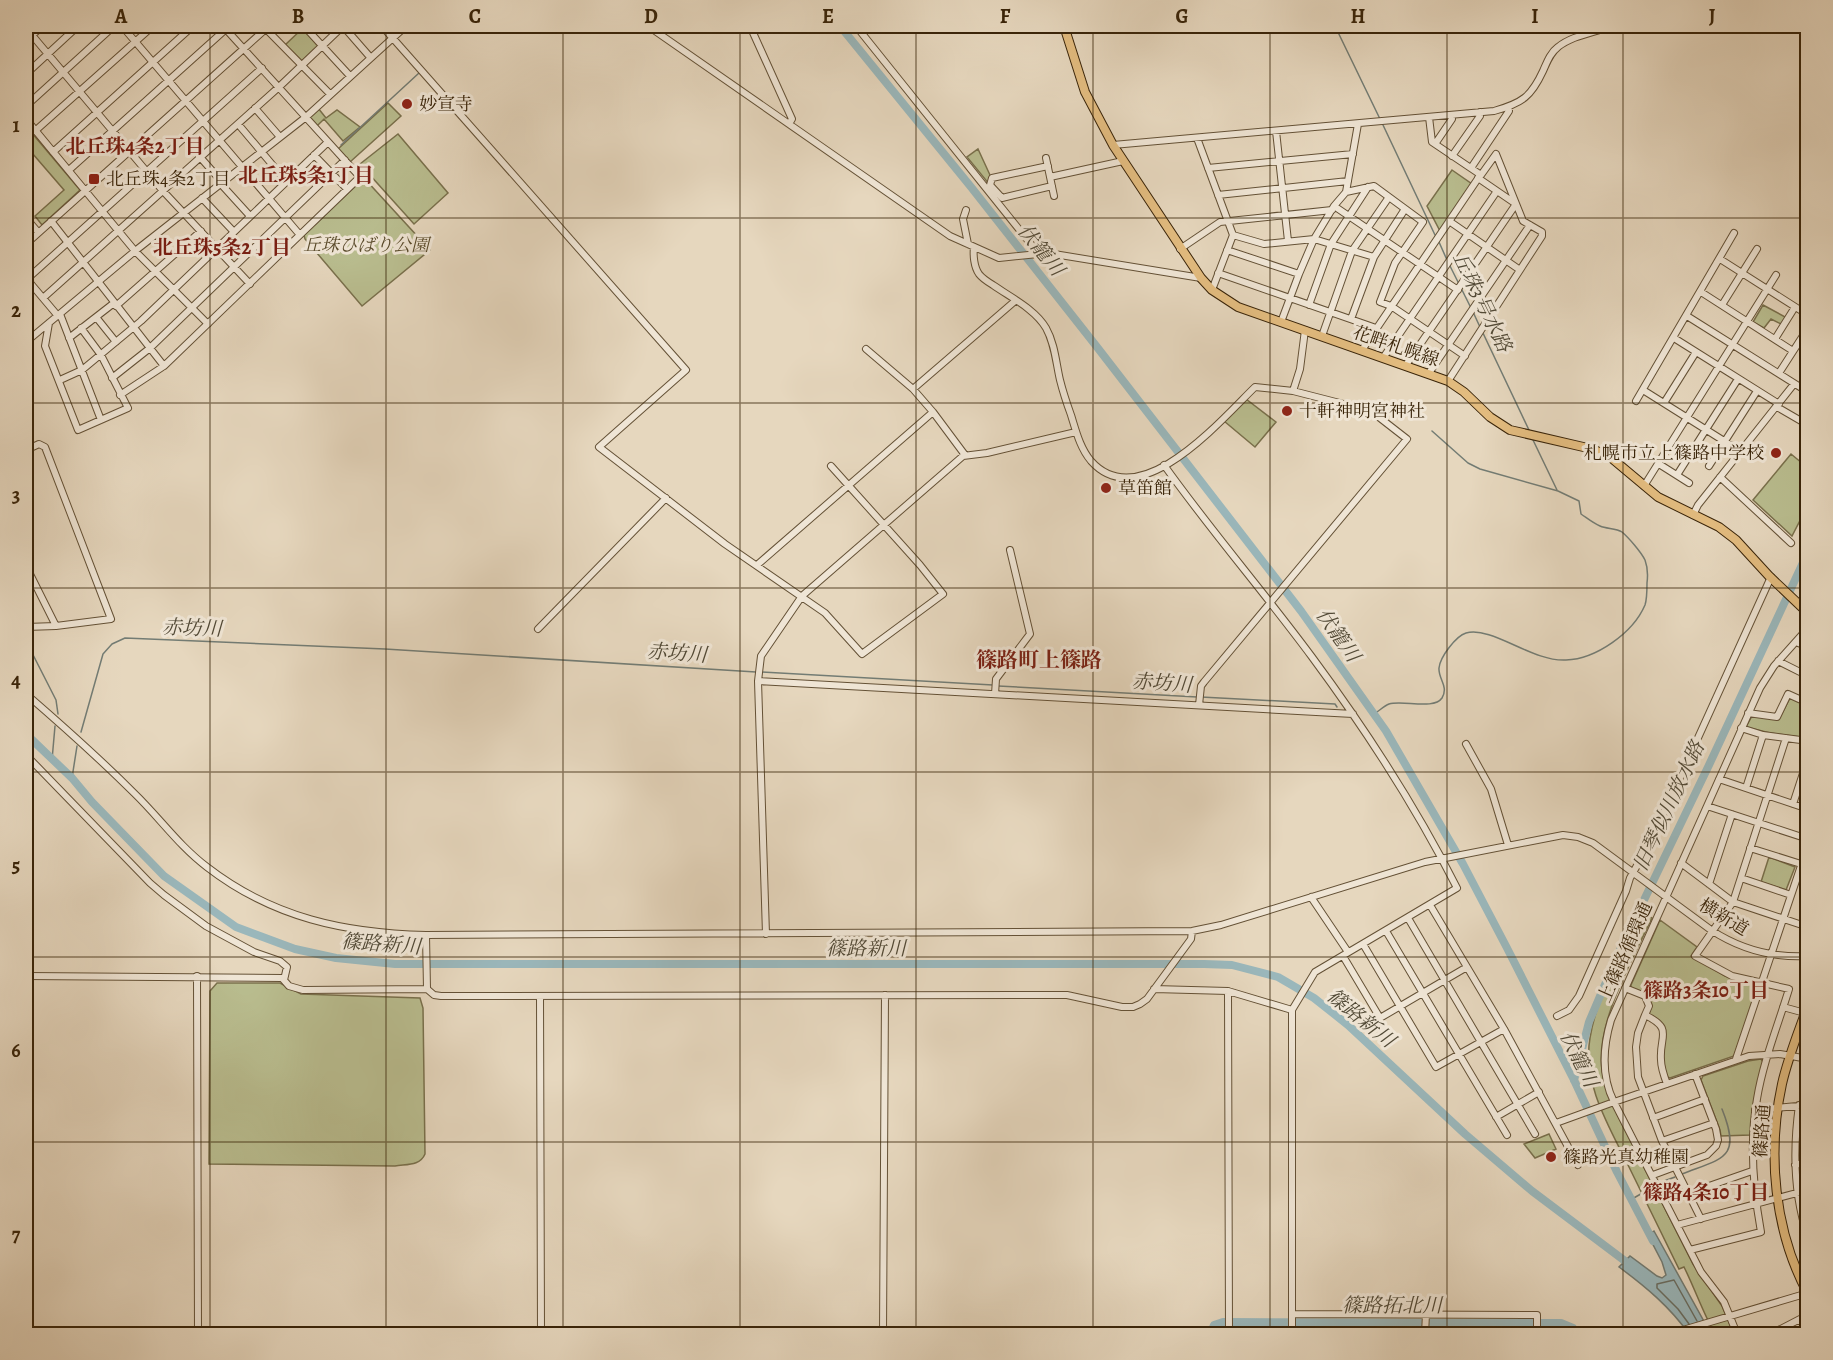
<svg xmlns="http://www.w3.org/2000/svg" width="1833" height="1360" font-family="Alegreya,'Noto Serif JP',serif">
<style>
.green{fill:#b9bd8f;stroke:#79704c;stroke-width:1.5}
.water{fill:#9ab7bb;stroke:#737c74;stroke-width:1.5}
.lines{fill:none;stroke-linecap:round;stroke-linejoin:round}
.shore{stroke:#6a6e62;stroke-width:1.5}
.stream{stroke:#737c74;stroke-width:1.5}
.river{stroke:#9ab7bb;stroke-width:8}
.minor-casing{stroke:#645136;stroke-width:8}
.major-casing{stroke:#392409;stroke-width:10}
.minor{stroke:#efe5d5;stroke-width:6}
.major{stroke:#e3bc7f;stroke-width:8}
.grid{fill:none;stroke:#392409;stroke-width:1.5;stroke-opacity:0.55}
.poi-dot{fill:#8f2418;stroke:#efe5d5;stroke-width:2}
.labels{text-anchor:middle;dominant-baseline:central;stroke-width:6;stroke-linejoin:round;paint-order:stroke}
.poi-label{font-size:18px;fill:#392409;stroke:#efe5d5;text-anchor:start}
.park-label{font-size:18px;font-style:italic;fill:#594a2a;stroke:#efe5d5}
.street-label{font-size:18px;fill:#392409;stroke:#efe5d5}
.neighbourhood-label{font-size:20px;font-weight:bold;fill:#7a1f14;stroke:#efe5d5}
.water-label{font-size:20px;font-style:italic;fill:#514936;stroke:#efe5d5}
.quarter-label{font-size:21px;font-weight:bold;fill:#7a1f14;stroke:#efe5d5}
.neatline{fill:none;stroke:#392409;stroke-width:2}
.grid-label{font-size:20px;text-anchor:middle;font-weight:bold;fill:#392409}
</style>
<rect width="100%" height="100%" fill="#e6d7be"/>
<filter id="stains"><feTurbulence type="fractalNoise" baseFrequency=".00333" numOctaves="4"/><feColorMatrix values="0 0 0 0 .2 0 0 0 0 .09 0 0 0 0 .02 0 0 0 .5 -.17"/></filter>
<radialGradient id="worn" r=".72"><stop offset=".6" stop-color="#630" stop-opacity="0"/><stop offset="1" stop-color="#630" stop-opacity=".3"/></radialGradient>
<path class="green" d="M303,28l15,18 -16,15 -17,-16z
M388,103l13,13 -51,46 -12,-13z
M318,108l8,10 11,-8 23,17 -17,14 -19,-22 -7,7 -8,-9z
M26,126l54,64 -38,35 -7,-9 29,-26 -38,-44z
M398,134l50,59 -34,31 -54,-60z
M978,149l12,26 -1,9 -22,-27z
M1452,170l20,14 -32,47 -13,-25z
M364,178l66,72 -68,56 -57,-67 -1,-4z
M1763,305l24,13 -4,7 -12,-6 -7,9 -11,-6z
M1246,399l30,23 -21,25 -31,-26z
M1791,454l17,14 -1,39 -15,29 -39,-36z
M1790,698l17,8v32l-37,-5 -24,-6 6,-11 27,3z
M1769,857l26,10 -9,23 -25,-8z
M1643,913l9,5c-19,41 -57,106 -50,152 3,16 8,30 15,44l76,150 29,42 12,28h-19c-12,-21 -20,-45 -31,-67l-5,2c-17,-34 -33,-68 -50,-102 -19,-39 -47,-83 -39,-129 7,-44 33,-86 53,-125z
M1660,920l37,27 -6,9 34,20 31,9 2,2 -24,69 -64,22 -3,-1c-2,-9 -5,-17 -4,-26 3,-19 6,-27 -14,-37l2,-6 -2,-10 -18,-10v-3z
M217,983h63l21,11 119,4 3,10 2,146c-5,12 -18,10 -30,12l-186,-2 1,-173z
M1761,1059l2,3 -9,39 -4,34 -29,1 -1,-6 -19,-50 2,-4 45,-15z
M1807,1100v59l-8,2h-2l3,-53 6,-2 -1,-5z
M1549,1134l7,15 -21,9 -11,-14z"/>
<path class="water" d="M1654,1231l57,103h-22c-19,-27 -43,-47 -70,-67l11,-11 27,20 5,2 4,-3 -4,-13 -14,-27z"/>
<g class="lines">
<path class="shore" d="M1689,1324l-11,-15 -21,-21v-4l17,-4 23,41"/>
<path class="stream" d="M1335,26l45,93
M1383,125l52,110
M341,145l78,-72
M1439,242l8,18
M1449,264l10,20
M1461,288l10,20
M1473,312l7,15
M1482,331l47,99
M1533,440l24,50
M26,641l30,59 2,14
M761,672l232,13
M998,686l199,11
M1201,697l134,7 2,3
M1374,714c5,-3 10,-8 15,-10 14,-4 45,6 53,-6 7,-12 -4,-19 -3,-30 1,-11 17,-32 27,-35 27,-7 66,29 100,27 30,-1 67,-27 79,-55 2,-6 2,-15 2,-22 1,-8 1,-15 -2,-23 -4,-8 -16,-22 -23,-28 -6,-4 -15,-3 -22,-6 -7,-3 -13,-8 -19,-12l-2,-13 -21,-10 -78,-22 -12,-6 -36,-32
M81,732l22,-78 9,-10 13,-6 260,11 371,23
M52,760l3,-34
M72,778l5,-32
M1682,1174c41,-16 60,-15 40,-65
M1664,1181l11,-4
M1632,1199l14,-8"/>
<path class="river" d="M840,26l131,161 126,160 204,264 85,120 77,133 44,84 67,132 43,92 36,69
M26,734l46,44 20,24 72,74 72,51 59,22 41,9 59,6h809l28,1 46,12 36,21 34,27 117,109 67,57 101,76
M1574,1080l15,-58 29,-68 91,-189 99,-213
M1210,1334l4,-9 9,-3 338,1 12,5 4,6"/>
<defs>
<path id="minor" d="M122,26l178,209
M263,26l67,68
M304,26l46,50
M343,26l27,31
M382,26l304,344 -87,77 126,97 100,69 37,41 81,-60 -23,-29 -89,-99
M648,26l302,210 49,22 49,-5 153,25
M750,26l42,93 -3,5
M856,26l182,227
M26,28l137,163 87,93
M26,41l16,-15
M26,74l52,-48
M26,106l88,-80
M255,108l25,29
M1429,117l3,25 49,33 15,-21 27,67 19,11v4l-94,145
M26,119l109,132 73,73
M238,124l48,57
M35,131l118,-105
M1276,131l12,110
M1197,138l36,97 -21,55
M1435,144l17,-25 -1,-4
M1113,145l381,-34c28,-8 37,-14 49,-40 4,-9 7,-18 15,-24 15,-12 36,-14 53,-21
M53,152l140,-126
M314,155l33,34
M1452,156l28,-40v-4
M200,157l22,25
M1046,158l8,38
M1048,166l-56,12 -2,7 12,13 50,-12
M1208,168l145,-14
M1471,168l38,-57 -1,-4
M69,170l157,-141
M1050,177l73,-16
M220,183l30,33
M1346,192l28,-6 49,36 -28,41 -15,39 11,4 74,50
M1218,195l130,-14
M202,198l32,34
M1334,206l124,84
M966,210l-3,9 5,25
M26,218l12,14
M51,221l113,145
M1449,221l71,49
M1233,235l31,9 50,-5 60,18
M26,244l243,-218
M974,247c-1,8 0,20 5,27 3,4 9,8 14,11 17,12 42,24 53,43 9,16 10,35 14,52 3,12 7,24 11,35 5,16 9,33 20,46 49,55 130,-41 164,-74l38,4 7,-22 5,-39
M1180,249l40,-27 112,-12
M1227,250l72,24
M1720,259l88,56
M1218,273l158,55
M26,278l32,38
M27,279l235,-211
M1701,292l92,59
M43,298l236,-211 64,-61
M1309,305l22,-61 37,-57
M1722,305l35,-56
M116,306l85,-75
M60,314l41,106
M1687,316l121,76
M96,317l20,25
M1351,319l23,-62 31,-48
M1281,322l18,-48 15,-35 20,-33 12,-14 12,-68
M49,323l-4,23 33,84 50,-22 -27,-53 -20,-27
M1322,336l30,-85 37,-54
M69,338l45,-35
M1674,338l105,66
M1775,339l20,-32
M26,342l109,-91 171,-134 100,-91
M866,349l47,40 102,-88
M1362,350l117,-173
M1383,358l114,-167
M1406,365l110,-161 -38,-26
M1429,373l101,-148
M1779,373l29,-45
M112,378l38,-30 195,-188
M60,380l22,-10 59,-49 187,-179
M913,389l20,23 32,43
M1643,390l89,56
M120,395l44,-29 196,-189 -137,-151
M1636,401l98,-168
M1664,403l32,-51
M1777,407l31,18
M26,450l13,-6 6,3 66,172 -55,7 -30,-60
M1659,464l30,19
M1164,465c47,66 100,127 148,192 54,73 104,150 145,231l-142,84 -23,38v324
M1709,466l48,-75
M1677,475l61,-96
M1720,477l71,66
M1644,486l132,-211
M1693,515l5,-10 96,-121
M757,565l176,-153
M26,627l30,-1
M1808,628l-34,38 -14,22 -149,332c-8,27 -10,56 3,82l135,-46 31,-2 28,5
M538,629l128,-131
M1796,642l12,5
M1778,661l30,15
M758,681l595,33
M26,694c37,32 73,64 108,99 25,24 45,53 73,74 66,51 138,66 219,68l766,-4 29,-6 204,-63 138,-27 15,2 15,6 118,87c29,19 62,28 97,26
M995,694l1,-15 34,-45 -20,-84
M1199,705l2,-19 3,-4 203,-243 -36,-28 -78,-20
M1748,713l29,4 11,-23 20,9
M1741,728l22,7 45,6
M1466,744l25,45 17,56
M26,755l124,128 14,12 42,31 48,26 26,9 7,6 -3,13
M1719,779l89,30
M1746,788l17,-53
M1793,804l15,-46
M1707,806l101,33
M1750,848l51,16
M1681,863l52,39 75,25
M1741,878l50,17
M1709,884l23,-70
M1311,897l37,55
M1430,905l74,124 74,136
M1408,918l127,216
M1386,931l121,204
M766,934l-8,-253 3,-25 41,-60 161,-140 24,-3 89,-21
M426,935l1,54 7,6 7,1 626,-1 55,12h11l7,-3 7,-5 44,-60 1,-8
M1363,944l73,123 68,-38
M1343,956l37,62 87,-51
M26,976l256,2 7,8 14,4 124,-1
M197,976l1,358
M1625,988l20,8 4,10 -4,9c29,14 14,21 16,45 0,8 3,16 6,24
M1154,989l74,2 64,19
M1228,991l1,343
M540,996l1,338
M1783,1007l22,6
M1645,1015l-7,18 -2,14 2,30 24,64 39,78
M1557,1016l12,-6 10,-14 47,-105 4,-13 23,-41 118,-260
M1736,1059l72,-214
M1799,1105c-6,44 -6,89 9,132
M1755,1110l53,-5
M1496,1117l43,-25
M1653,1118l52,-19
M1556,1123l58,-21 87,170 23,30 13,32
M1662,1141l52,-18
M1795,1165l13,-3
M1653,1175l54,-20 9,-9 2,-6 -2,-11 -21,-55
M1689,1193l63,-22
M1677,1225l131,-35
M1690,1250l71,-18c-8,-44 -12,-88 -4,-133 6,-37 21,-74 32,-110l-57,-13 -37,-20 38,-54 53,-164
M1292,1314l245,1v19
M883,1334l2,-339
M1425,1334l1,-20
M1660,1334l23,-4 125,-37
M1771,1334l29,-15 8,14"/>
<path id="major" d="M1064,26l21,66 28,53 88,133 11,12 26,17 210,74 16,11 26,25 20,13 82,19 17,7 49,41 61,30 17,13 33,36 39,37
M1808,1005c-9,26 -20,52 -26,79 -15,69 -8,147 26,210"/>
</defs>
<use href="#minor" class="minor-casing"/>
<use href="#major" class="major-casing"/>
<use href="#minor" class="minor"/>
<use href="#major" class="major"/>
</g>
<path class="grid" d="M210,26v1308M386,26v1308M563,26v1308M740,26v1308M916,26v1308M1093,26v1308M1270,26v1308M1447,26v1308M1623,26v1308M26,218h1782M26,403h1782M26,588h1782M26,772h1782M26,957h1782M26,1142h1782"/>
<g class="poi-dot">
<circle cx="407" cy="104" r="6"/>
<rect x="88" y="173" width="12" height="12" rx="3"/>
<circle cx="1287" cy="411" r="6"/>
<circle cx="1776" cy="453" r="6"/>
<circle cx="1106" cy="488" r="6"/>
<circle cx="1551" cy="1157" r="6"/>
</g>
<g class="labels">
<g class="poi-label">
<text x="419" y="104">妙宣寺</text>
<text x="106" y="179">北丘珠4条2丁目</text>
<text x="1299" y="411">十軒神明宮神社</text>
<text x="1764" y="453" text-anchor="end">札幌市立上篠路中学校</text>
<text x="1118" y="488">草笛館</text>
<text x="1563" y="1157">篠路光真幼稚園</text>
</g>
<g class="park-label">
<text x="366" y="245">丘珠ひばり公園</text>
</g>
<g class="street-label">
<text transform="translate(1396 346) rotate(19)">花畔札幌線</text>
<text transform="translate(1724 917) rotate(31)">横新道</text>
<text transform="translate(1625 952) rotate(-66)">上篠路循環通</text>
<text transform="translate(1762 1131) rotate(-86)">篠路通</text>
</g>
<g class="neighbourhood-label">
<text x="135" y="146">北丘珠4条2丁目</text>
<text x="306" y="175">北丘珠5条1丁目</text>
<text x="222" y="247">北丘珠5条2丁目</text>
<text x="1706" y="990">篠路3条10丁目</text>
<text x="1706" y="1192">篠路4条10丁目</text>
</g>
<g class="water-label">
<text transform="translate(1041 250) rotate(51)">伏籠川</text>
<text transform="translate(1482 302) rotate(64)">丘珠3号水路</text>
<text transform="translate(192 628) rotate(2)">赤坊川</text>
<text transform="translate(1338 635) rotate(55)">伏籠川</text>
<text transform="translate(677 653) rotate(4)">赤坊川</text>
<text transform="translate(1162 683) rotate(4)">赤坊川</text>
<text transform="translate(1669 806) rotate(-65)">旧琴似川放水路</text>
<text transform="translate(381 944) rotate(4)">篠路新川</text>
<text x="866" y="948">篠路新川</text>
<text transform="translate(1361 1018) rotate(39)">篠路新川</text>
<text transform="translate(1579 1059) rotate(64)">伏籠川</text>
<text x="1392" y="1305">篠路拓北川</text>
</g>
<g class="quarter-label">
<text x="1039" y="660">篠路町上篠路</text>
</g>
</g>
<rect width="1833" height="1360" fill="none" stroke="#e6d7be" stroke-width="66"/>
<rect x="33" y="33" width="1767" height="1294" class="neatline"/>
<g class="grid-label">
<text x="121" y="23">A</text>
<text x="298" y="23">B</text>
<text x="475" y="23">C</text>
<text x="651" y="23">D</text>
<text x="828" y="23">E</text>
<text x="1005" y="23">F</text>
<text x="1182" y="23">G</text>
<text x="1358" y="23">H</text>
<text x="1535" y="23">I</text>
<text x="1712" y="23">J</text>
<text x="16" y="132">1</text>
<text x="16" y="317">2</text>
<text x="16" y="502">3</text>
<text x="16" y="687">4</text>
<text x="16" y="872">5</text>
<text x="16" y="1057">6</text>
<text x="16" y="1241">7</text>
</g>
<rect width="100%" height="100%" filter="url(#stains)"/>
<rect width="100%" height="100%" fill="url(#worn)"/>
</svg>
